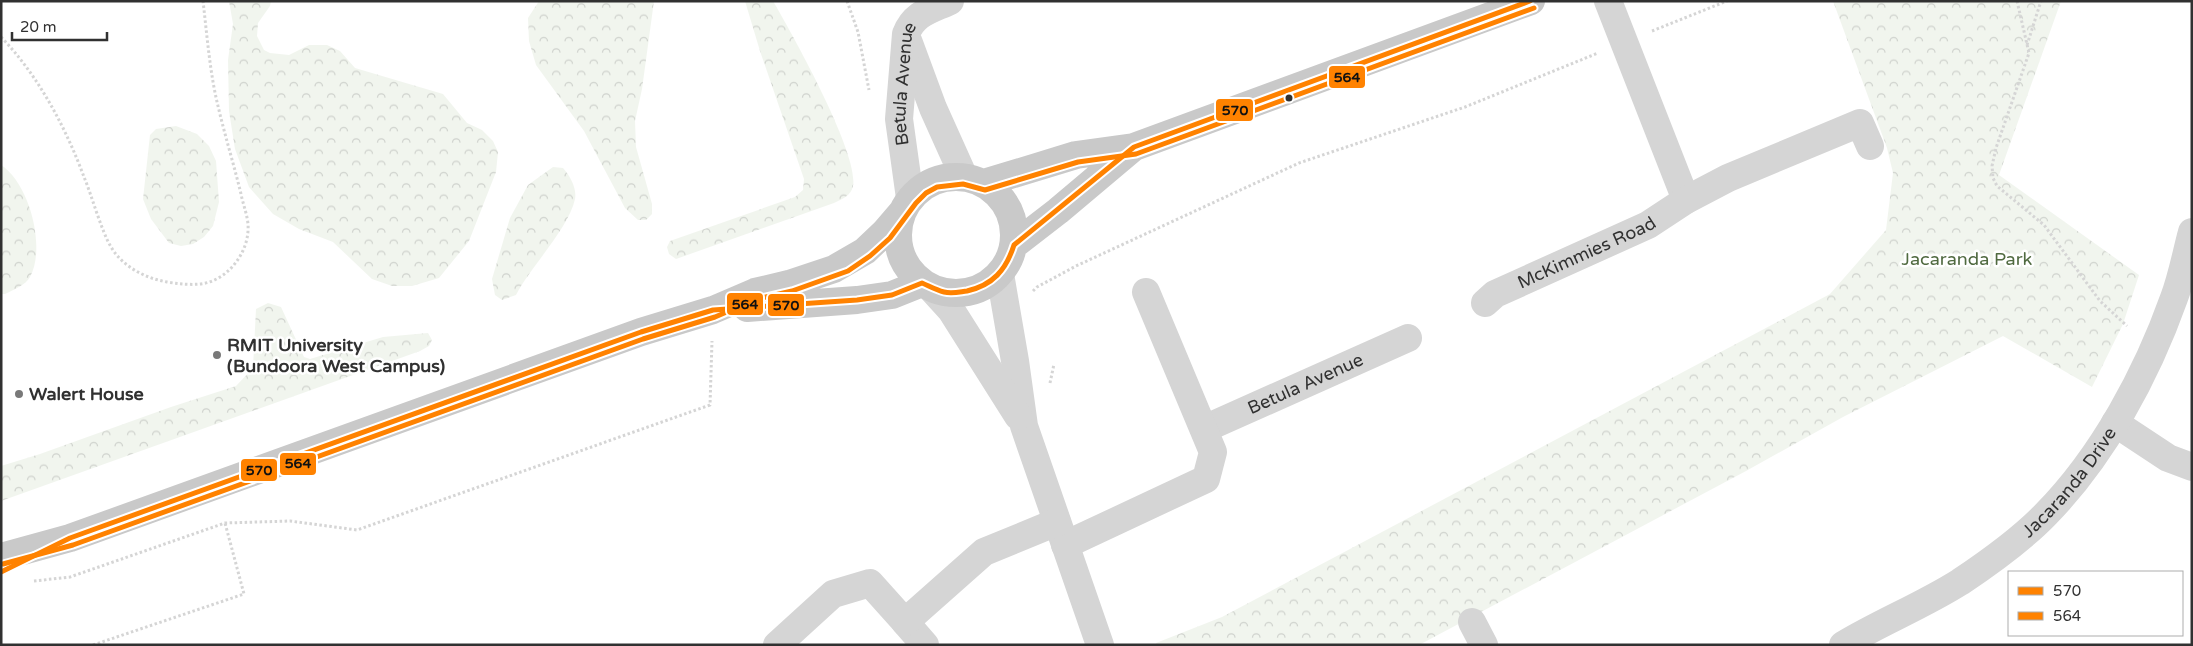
<svg xmlns="http://www.w3.org/2000/svg" width="2193" height="646" font-family="'Varela Round',sans-serif">
<style>
.forest{fill:url(#forest-crowns)}
.lines{fill:none;stroke-linecap:round;stroke-linejoin:round}
.path{stroke:#d5d5d5;stroke-width:3;stroke-dasharray:2.5 2.5;stroke-linecap:butt}
.minor{stroke:#d5d5d5;stroke-width:28}
.major{stroke:#c9c9c9;stroke-width:28}
.bus-1-casing{stroke:#fff;stroke-width:9}
.bus-2-casing{stroke:#fff;stroke-width:9}
.bus-1{stroke:#ff8200;stroke-width:5}
.bus-2{stroke:#ff8200;stroke-width:5}
.bus-dot{fill:#313131;stroke:#fff;stroke-width:2}
.poi-dot{fill:#797979;stroke:#fff;stroke-width:2}
.labels{text-anchor:middle;dominant-baseline:central;stroke-width:5;stroke-linejoin:round;paint-order:stroke}
.street-label{font-size:18px;fill:#313131;stroke:#fff}
.park-label{font-size:18px;fill:#506a40;stroke:#fff}
.poi-label{font-size:18px;font-weight:bold;fill:#313131;stroke:#fff;text-anchor:start}
.line-badge{stroke:#fff;stroke-width:2}
.pale-badge-label{font-size:14px;text-anchor:middle;font-weight:bold;fill:#111}
</style>
<defs>
<pattern id="forest-crowns" width="20" height="18" patternUnits="userSpaceOnUse" patternTransform="scale(1.25)"><rect width="20" height="18" fill="#f1f5ee"/><path d="M2 6a3 3 0 1 1 6 0M12 15a3 3 0 1 1 6 0" fill="none" stroke="#cfd2cd"/></pattern>
</defs>
<rect width="100%" height="100%" fill="#fff"/>
<path class="forest" d="M229,1h42l-1,5 -12,17 -1,13 7,14 6,3 19,2 20,-10h18l13,6 15,17 88,26 24,29 15,7 11,11 5,11 -2,20 -27,69 -30,37 -27,8h-20l-20,-7 -39,-37 -34,-13 -26,-15 -24,-27 -14,-38 -6,-38 -1,-51 5,-36z
M539,1h115l-12,88 -7,32 1,26 16,57v10l-6,6h-8l-13,-12 -41,-77 -48,-66 -7,-24 -1,-23z
M745,1h28c19,33 86,152 80,185 -2,10 -11,13 -19,17l-158,56 -7,-5 -2,-7 3,-6 125,-44 8,-7 1,-11 -44,-128z
M1833,1h228l-62,174 140,100 -16,49 -31,63 -89,-51 -160,81 -97,54 -327,174h-262l-1,-2 66,-26 608,-323 56,-64 7,-57 -6,-25z
M176,126l21,8 12,12 7,15 3,41 -6,24 -9,11 -11,7 -12,2 -12,-3 -18,-24 -8,-20 7,-64 6,-6z
M1,165c29,19 45,83 29,112 -4,8 -17,13 -25,17h-4z
M553,167l10,1c7,8 14,20 12,31 -6,29 -44,67 -59,96l-14,5 -7,-5 -3,-16 18,-61 18,-33z
M268,303l13,4 23,50 6,2 73,-22 45,-4 4,7 -3,6 -9,5 -419,150v-35l39,-12 131,-47 65,-21 17,-18 3,-59z"/>
<g class="lines">
<path class="path" d="M847,1l11,31 11,58
M2017,1l12,52 -33,95 -4,18 1,12 4,8 47,39 56,76 27,25
M1652,31l75,-30
M1,37c37,38 65,91 83,140 8,19 17,53 27,70 12,20 34,31 56,35 12,2 23,3 34,2 28,-4 49,-33 47,-60 -1,-10 -5,-20 -7,-30 -7,-29 -16,-58 -23,-88 -8,-32 -11,-71 -15,-105
M2027,45l14,-44
M1033,291l4,-4 39,-21 223,-103 166,-56 133,-54
M1050,383l4,-19
M34,581l36,-4 155,-54 65,-2 67,9 353,-125 2,-64
M93,645l151,-51 -19,-71"/>
<g class="minor">
<path d="M1608,1l78,199"/>
<path d="M909,43l24,65 31,69"/>
<path id="s1" d="M910,198l-11,-79 7,-85c8,-21 25,-24 44,-33"/>
<path d="M1000,274l15,87 9,65 76,219"/>
<path d="M931,288l20,22 67,106"/>
<path id="s2" d="M1485,303l10,-9 153,-69 38,-25 42,-22 132,-55 10,23"/>
<path d="M2115,423l53,35 24,9"/>
<path id="s3" d="M1204,429l204,-91"/>
<path d="M1065,545l141,-66 7,-27 -67,-160"/>
<path d="M905,622l20,23"/>
<path d="M1472,622l12,23"/>
<path d="M777,645l56,-51 37,-11 35,39 79,-70 73,-30"/>
<path id="s4" d="M1843,645c38,-23 79,-39 117,-63 30,-20 61,-42 86,-68 57,-58 101,-140 128,-216 8,-21 12,-44 18,-66"/>
</g>
<path class="major" d="M898 235a58 58 0 1 1 116 0a58 58 0 1 1-116 0Z
M984,183l92,-28 58,-8 397,-146
M1014,245l44,-34 76,-64
M747,308l110,-8 35,-5 30,-12
M1,557l69,-19 571,-206 72,-22 42,-18 34,-8 45,-15 31,-18 19,-18 18,-21"/>
<defs>
<path id="bus-1" d="M1,572l69,-34 571,-206 72,-22 144,-10 35,-5 30,-12c7,3 14,7 22,9 8,2 15,0 23,-1 26,-6 39,-21 47,-46l120,-98 396,-146"/>
<path id="bus-2" d="M3,564l70,-19 570,-206 72,-22 42,-18 35,-8 56,-20 22,-15 20,-18 26,-35 10,-10 11,-6 26,-3 22,6 93,-28 58,-8 398,-146"/>
</defs>
<use href="#bus-1" class="bus-1-casing"/>
<use href="#bus-2" class="bus-2-casing"/>
<use href="#bus-1" class="bus-1"/>
<use href="#bus-2" class="bus-2"/>
</g>
<circle class="bus-dot" cx="1289" cy="98" r="4.5"/>
<g class="poi-dot">
<circle cx="217" cy="355" r="5"/>
<circle cx="19" cy="394" r="5"/>
</g>
<g class="labels">
<g class="street-label">
<text stroke="none"><textPath href="#s1" startOffset="115">Betula Avenue</textPath></text>
<text stroke="none"><textPath href="#s2" startOffset="114">McKimmies Road</textPath></text>
<text stroke="none"><textPath href="#s3" startOffset="111">Betula Avenue</textPath></text>
<text stroke="none"><textPath href="#s4" startOffset="282">Jacaranda Drive</textPath></text>
</g>
<g class="park-label">
<text x="1967" y="259">Jacaranda Park</text>
</g>
<g class="poi-label">
<text x="227" y="345">RMIT University<tspan x="227" dy="21">(Bundoora West Campus)</tspan></text>
<text x="29" y="394">Walert House</text>
</g>
</g>
<g class="line-badge">
<rect x="1328" y="65" width="38" height="24" rx="5" fill="#ff8200"/>
<rect x="1215" y="98" width="39" height="24" rx="5" fill="#ff8200"/>
<rect x="726" y="292" width="38" height="24" rx="5" fill="#ff8200"/>
<rect x="767" y="293" width="38" height="24" rx="5" fill="#ff8200"/>
<rect x="279" y="452" width="38" height="24" rx="5" fill="#ff8200"/>
<rect x="240" y="458" width="38" height="24" rx="5" fill="#ff8200"/>
</g>
<g class="pale-badge-label">
<text x="1347" y="82">564</text>
<text x="1235" y="115">570</text>
<text x="745" y="309">564</text>
<text x="786" y="310">570</text>
<text x="298" y="468">564</text>
<text x="259" y="475">570</text>
</g>
<rect width="2193" height="646" fill="none" stroke="#313131" stroke-width="5"/>
<rect x="2008" y="571" width="175" height="65" fill="#ffffff" stroke="#adadad"/>
<rect x="2018" y="587" width="25" height="8" fill="#ff8200" stroke="#adadad"/>
<text x="2053" y="596" font-size="15" fill="#313131">570</text>
<rect x="2018" y="612" width="25" height="8" fill="#ff8200" stroke="#adadad"/>
<text x="2053" y="621" font-size="15" fill="#313131">564</text>
<path d="M12 32v8h95v-8" fill="none" stroke="#313131" stroke-width="2.5"/>
<text x="20" y="32" font-size="15" fill="#313131" stroke="#ffffff" stroke-width="4" paint-order="stroke">20 m</text>
</svg>
